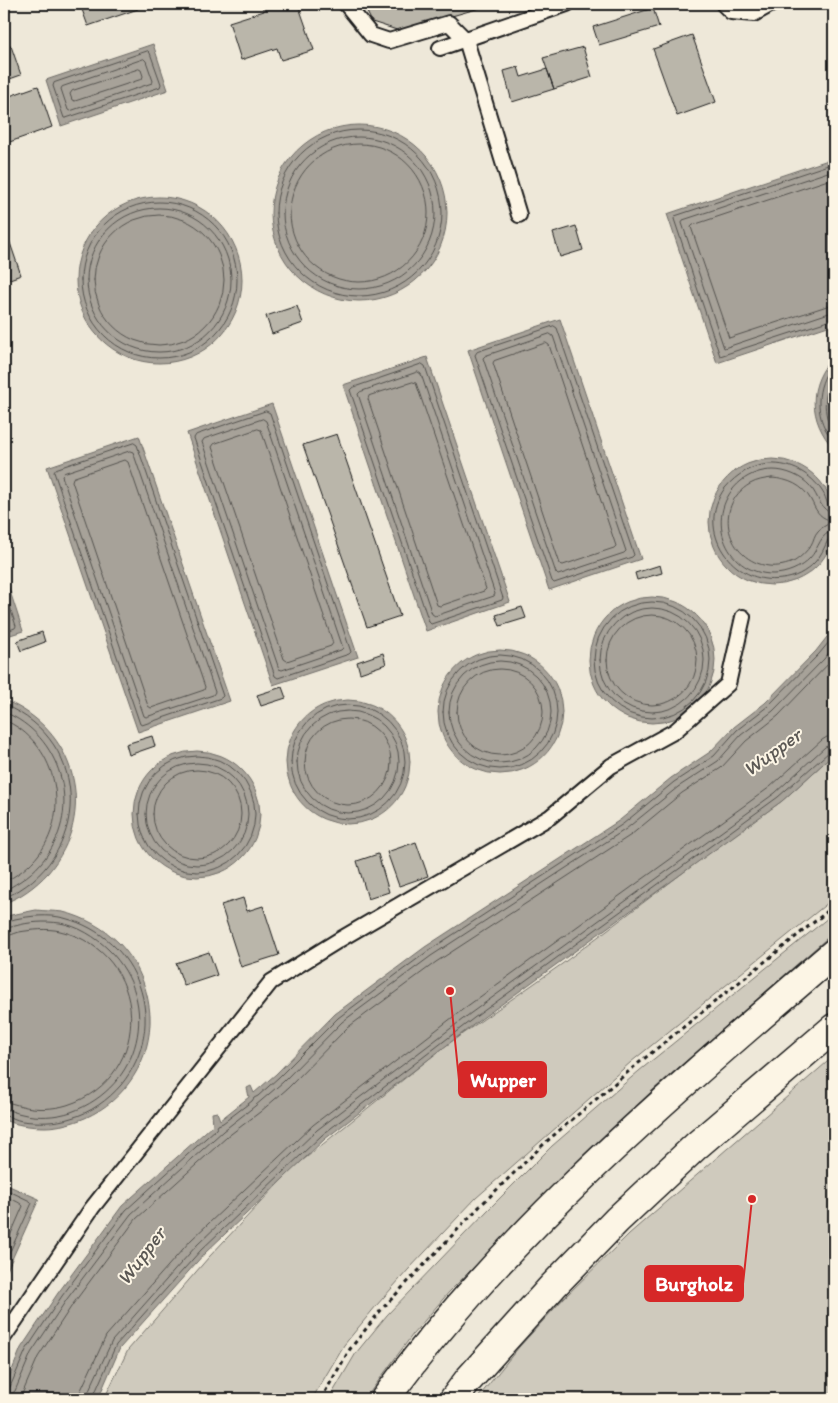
<svg xmlns="http://www.w3.org/2000/svg" width="838" height="1403" font-family="Itim,sans-serif">
<style>
.green{fill:#cfcabd;stroke:#76736c}
.water{fill:#a7a299;stroke:#6f6c67}
.lines{fill:none;stroke-linecap:round;stroke-linejoin:round}
.shore{stroke:#54524e;stroke-width:1}
.building{fill:#bab6aa;stroke:#1c1c1c}
.service-casing{stroke:#1c1c1c;stroke-width:18}
.trunk-casing{stroke:#1c1c1c;stroke-width:31}
.path{stroke:#1c1c1c;stroke-width:3;stroke-dasharray:4 4;stroke-linecap:butt}
.service{stroke:#fcf5e5;stroke-width:14}
.trunk{stroke:#fcf5e5;stroke-width:28}
.labels{text-anchor:middle;dominant-baseline:central;stroke-width:4;stroke-linejoin:round;paint-order:stroke}
.water-label{font-size:20px;font-style:italic;fill:#5b5854;stroke:#fcf5e5}
.leader{fill:none;stroke:#d62828;stroke-width:2}
.callout-dot{fill:#d62828;stroke:#fcf5e5;stroke-width:2}
.callout{fill:#d62828;stroke:#d62828;stroke-width:2}
.callout-label{font-size:20px;text-anchor:middle;font-weight:bold;fill:#fff}
</style>
<rect width="100%" height="100%" fill="#eee8d9"/>
<filter id="ink" filterUnits="userSpaceOnUse"><feTurbulence type="fractalNoise" baseFrequency=".02" numOctaves="2"/><feDisplacementMap in="SourceGraphic" scale="10" xChannelSelector="R" yChannelSelector="G"/><feConvolveMatrix kernelMatrix="1 2 1 2 8 2 1 2 1" color-interpolation-filters="sRGB"/></filter>
<g filter="url(#ink)">
<path class="green" d="M834,754v144l-203,164 -155,136 -68,72 -32,36 -32,39 -32,54h-208l24,-49 81,-93 83,-88 153,-123 117,-82 143,-108 77,-55z
M834,913v19l-181,158 -80,78 -124,124 -36,42 -48,65h-36l27,-46 31,-38 100,-104 65,-65 87,-75z
M834,1056v343h-357l42,-52 45,-49 65,-64z"/>
<path class="water" d="M153,44l15,46 -107,36 -15,-46z
M271 213a88 88 0 1 1 176 0a88 88 0 1 1-176 0Z
M834,158v166l-117,39 -50,-149z
M76 280a83 83 0 1 1 166 0a83 83 0 1 1-166 0Z
M560,319l81,240 -92,31 -81,-240z
M834,356v93c-26,-29 -27,-65 0,-93z
M427,357l83,245 -84,29 -83,-246z
M272,404l86,253 -85,28 -86,-252z
M139,436l91,265 -92,31 -91,-265z
M709 522a63 63 0 1 1 126 0a63 63 0 1 1-126 0Z
M4,573l19,58 -19,6z
M589 660a63 63 0 1 1 126 0a63 63 0 1 1-126 0Z
M834,628v126l-52,47 -305,221 -152,117 -120,114 -85,95 -22,51h-94v-9l17,-42 37,-55 64,-87 91,-81 -1,-12 5,-1 3,8 29,-23 -2,-9 4,-2 3,7 22,-19 59,-60 90,-67 195,-127 51,-42 39,-26 24,-25 31,-24 51,-52z
M438 712a62 62 0 1 1 124 0a62 62 0 1 1-124 0Z
M286 762a62 62 0 1 1 124 0a62 62 0 1 1-124 0Z
M4,700c72,29 95,113 44,173 -12,13 -28,25 -44,30z
M134 814a63 63 0 1 1 126 0a63 63 0 1 1-126 0Z
M36,910c9,1 19,1 27,2 21,5 41,16 56,31 19,20 29,45 31,72 2,44 -24,85 -65,103 -12,5 -27,9 -40,9 -15,0 -28,-2 -41,-7v-202l7,-3z
M7,1185l32,14 -35,78v-86z"/>
<g class="lines">
<path class="shore" d="M148,51l2,2 11,31 -1,3 -94,31h-2l-11,-32 1,-3z
M144,59l2,2 7,20 -1,2 -82,28 -2,-1 -7,-21 1,-2z
M139,69l2,1 2,6 -1,3 -67,22 -3,-1 -2,-6 2,-3z
M276 213a83 83 0 1 1 166 0a83 83 0 1 1-166 0Z
M283 213a76 76 0 1 1 152 0a76 76 0 1 1-152 0Z
M290 213a69 69 0 1 1 138 0a69 69 0 1 1-138 0Z
M834,163l-159,53 -1,3 46,137 114,-37
M834,170l-151,50 -1,3 42,125 105,-35h5
M834,178l-141,47 -2,2 38,111 98,-32 7,-1
M81 280a78 78 0 1 1 156 0a78 78 0 1 1-156 0Z
M87 280a72 72 0 1 1 144 0a72 72 0 1 1-144 0Z
M94 280a65 65 0 1 1 130 0a65 65 0 1 1-130 0Z
M554,326l3,2 77,227 -2,2 -78,26 -2,-2 -77,-226 2,-3z
M550,334l3,2 73,215 -2,2 -66,22 -2,-2 -73,-215 2,-2z
M546,343l3,2 67,201 -2,2 -51,17 -3,-1 -67,-201 1,-2z
M834,363c-17,18 -20,48 -7,69 2,3 5,6 7,9
M422,364l3,2 78,232 -1,2 -71,24 -2,-2 -79,-232 2,-2z
M418,372l3,2 74,220 -1,2 -59,20 -3,-2 -74,-220 2,-2z
M834,373c-9,18 -14,40 0,58
M413,382l3,1 70,206 -2,2 -44,15 -3,-1 -69,-206 1,-3z
M266,411l4,2 81,239 -2,2 -71,24 -3,-2 -81,-238 2,-3z
M263,419l3,2 77,227 -2,2 -59,20 -3,-1 -77,-227 2,-3z
M258,429l3,1 72,213 -2,3 -44,15 -3,-2 -72,-212 2,-3z
M134,443l3,2 86,251 -2,2 -79,27 -2,-1 -86,-252 2,-3z
M130,451l3,1 82,240 -2,3 -67,22 -2,-1 -82,-240 2,-3z
M125,460l3,2 77,225 -1,3 -53,18 -3,-2 -76,-225 1,-3z
M772,478c16,1 31,7 39,22 5,10 7,16 18,20l1,2c-3,4 -9,5 -12,9 -4,4 -4,9 -7,14 -4,6 -10,12 -16,16 -8,4 -18,6 -26,5 -42,-5 -57,-60 -19,-82 7,-4 14,-5 22,-6z
M834,506l-6,-1c-2,-5 -3,-10 -6,-14 -11,-17 -31,-28 -52,-27 -18,1 -33,10 -45,24 -31,42 7,98 57,91 12,-1 24,-7 33,-17 6,-6 9,-14 13,-22l6,-2
M834,513c-14,-1 -15,-17 -24,-27 -9,-10 -24,-16 -37,-16 -12,0 -23,4 -32,11 -38,31 -18,93 32,93 13,0 28,-6 37,-16 9,-9 10,-26 24,-27
M4,589l12,37 -1,2 -11,4
M594 660a58 58 0 1 1 116 0a58 58 0 1 1-116 0Z
M600 660a52 52 0 1 1 104 0a52 52 0 1 1-104 0Z
M607 660a45 45 0 1 1 90 0a45 45 0 1 1-90 0Z
M443 712a57 57 0 1 1 114 0a57 57 0 1 1-114 0Z
M449 712a51 51 0 1 1 102 0a51 51 0 1 1-102 0Z
M457 712a43 43 0 1 1 86 0a43 43 0 1 1-86 0Z
M291 762a57 57 0 1 1 114 0a57 57 0 1 1-114 0Z
M4,705c89,36 88,155 0,193
M297 762a51 51 0 1 1 102 0a51 51 0 1 1-102 0Z
M4,712c57,23 79,96 41,146 -11,15 -25,24 -41,33
M305 762a43 43 0 1 1 86 0a43 43 0 1 1-86 0Z
M4,720c51,21 68,90 35,134 -9,12 -21,21 -35,28
M139 814a58 58 0 1 1 116 0a58 58 0 1 1-116 0Z
M146 814a51 51 0 1 1 102 0a51 51 0 1 1-102 0Z
M153 814a44 44 0 1 1 88 0a44 44 0 1 1-88 0Z
M4,922c4,0 7,-2 11,-3 15,-3 33,-5 49,-1 75,19 107,106 57,167 -13,15 -31,28 -50,33 -15,5 -33,5 -49,3 -6,-1 -12,-5 -18,-5
M4,928c4,0 7,-1 11,-2 14,-4 30,-5 45,-3 18,3 36,14 49,27 53,53 32,137 -38,162 -15,5 -34,6 -49,2 -6,-1 -12,-4 -18,-5
M4,936c5,0 9,-2 15,-4 13,-2 28,-4 41,-1 90,21 96,146 7,174 -13,4 -31,5 -45,1 -6,-1 -12,-4 -18,-4
M4,1192l5,-1 21,10 2,2 -28,62
M4,1198c6,0 16,4 19,8l-19,44
M4,1390l4,-1 2,-2 16,-37 36,-54 64,-86 90,-81 2,-4 5,-2 29,-22 2,-3 4,-2 21,-19 59,-59 90,-67 195,-127 51,-42 40,-26 23,-26 31,-24 51,-52 15,-18
M4,1396l6,-1 5,-4 16,-38 36,-54 64,-85 92,-83 32,-25 28,-24 59,-60 89,-66 195,-127 52,-42 40,-26 23,-26 32,-24 51,-52 10,-13
M17,1399l6,-7 15,-35 35,-53 63,-85 91,-82 33,-25 28,-24 59,-60 89,-66 195,-127 51,-42 39,-25 25,-27 32,-25 56,-58
M80,1399l1,-9 25,-54 85,-96 122,-115 153,-118 304,-220 52,-47 5,-3 7,-1
M87,1399l1,-6 24,-52 85,-96 120,-115 154,-117 304,-220 50,-46 9,-3
M93,1399l1,-4 22,-50 85,-95 121,-115 152,-117 304,-221 51,-45 5,-2"/>
</g>
<path class="building" d="M80,4h56l2,5 -50,17z
M261,4h37l16,46 -33,10 -4,-12 -36,12 -12,-38 35,-11z
M363,4h127v1l-90,26 -28,-9z
M653,8l6,19 -60,18 -6,-18z
M692,35l24,67 -39,14 -24,-67z
M11,46l10,29 -17,6v-32z
M583,47l9,30 -38,12 -11,-31z
M518,67l3,10 26,-8 7,20 -42,13 -8,-31z
M38,86l14,41 -48,17v-46z
M576,226l7,24 -23,7 -7,-24z
M8,237l13,38 -17,6v-43z
M297,306l6,17 -31,11 -6,-18z
M337,434l63,182 -33,11 -64,-182z
M660,565l2,8 -25,7 -2,-7z
M522,607l4,11 -26,8 -4,-11z
M42,632l3,10 -24,9 -4,-10z
M383,653l3,11 -26,9 -3,-11z
M282,687l4,11 -25,8 -4,-11z
M152,736l3,10 -26,9 -3,-11z
M416,842l12,34 -29,10 -12,-34z
M378,854l11,38 -21,7 -11,-38z
M243,898l4,13 16,-5 16,49 -38,12 -20,-62z
M209,952l8,23 -33,11 -8,-23z"/>
<g class="lines">
<defs>
<path id="service" d="M346,4l25,31 18,6 60,-18 17,17 53,175
M723,4l8,8 23,2 18,-10
M440,48l127,-44
M4,1337l88,-129 179,-226 68,-42 211,-123 61,-51 64,-35 53,-47 15,-67"/>
<path id="trunk" d="M385,1399c124,-170 290,-309 449,-446
M454,1399l15,-20 84,-93 64,-66 79,-74 138,-118"/>
</defs>
<use href="#service" class="service-casing"/>
<use href="#trunk" class="trunk-casing"/>
<path class="path" d="M321,1399l29,-50 31,-39 101,-106 65,-63 88,-75 199,-160"/>
<use href="#service" class="service"/>
<use href="#trunk" class="trunk"/>
</g>
</g>
<g class="labels">
<g class="water-label">
<text transform="translate(772 752) rotate(-36)">Wupper</text>
<text transform="translate(141 1256) rotate(-53)">Wupper</text>
</g>
</g>
<path class="leader" d="M450 991L459 1080M752 1199L743 1284"/>
<g class="callout-dot">
<circle cx="450" cy="991" r="5"/>
<circle cx="752" cy="1199" r="5"/>
</g>
<g class="callout">
<rect x="459" y="1062" width="87" height="35" rx="5"/>
<rect x="645" y="1266" width="98" height="35" rx="5"/>
</g>
<g class="callout-label">
<text x="503" y="1087">Wupper</text>
<text x="694" y="1291">Burgholz</text>
</g>
<rect width="838" height="1403" fill="none" stroke="#fcf5e5" stroke-width="20"/>
<rect x="10" y="10" width="818" height="1383" fill="none" stroke="#1c1c1c" stroke-width="2" filter="url(#ink)"/>
</svg>
